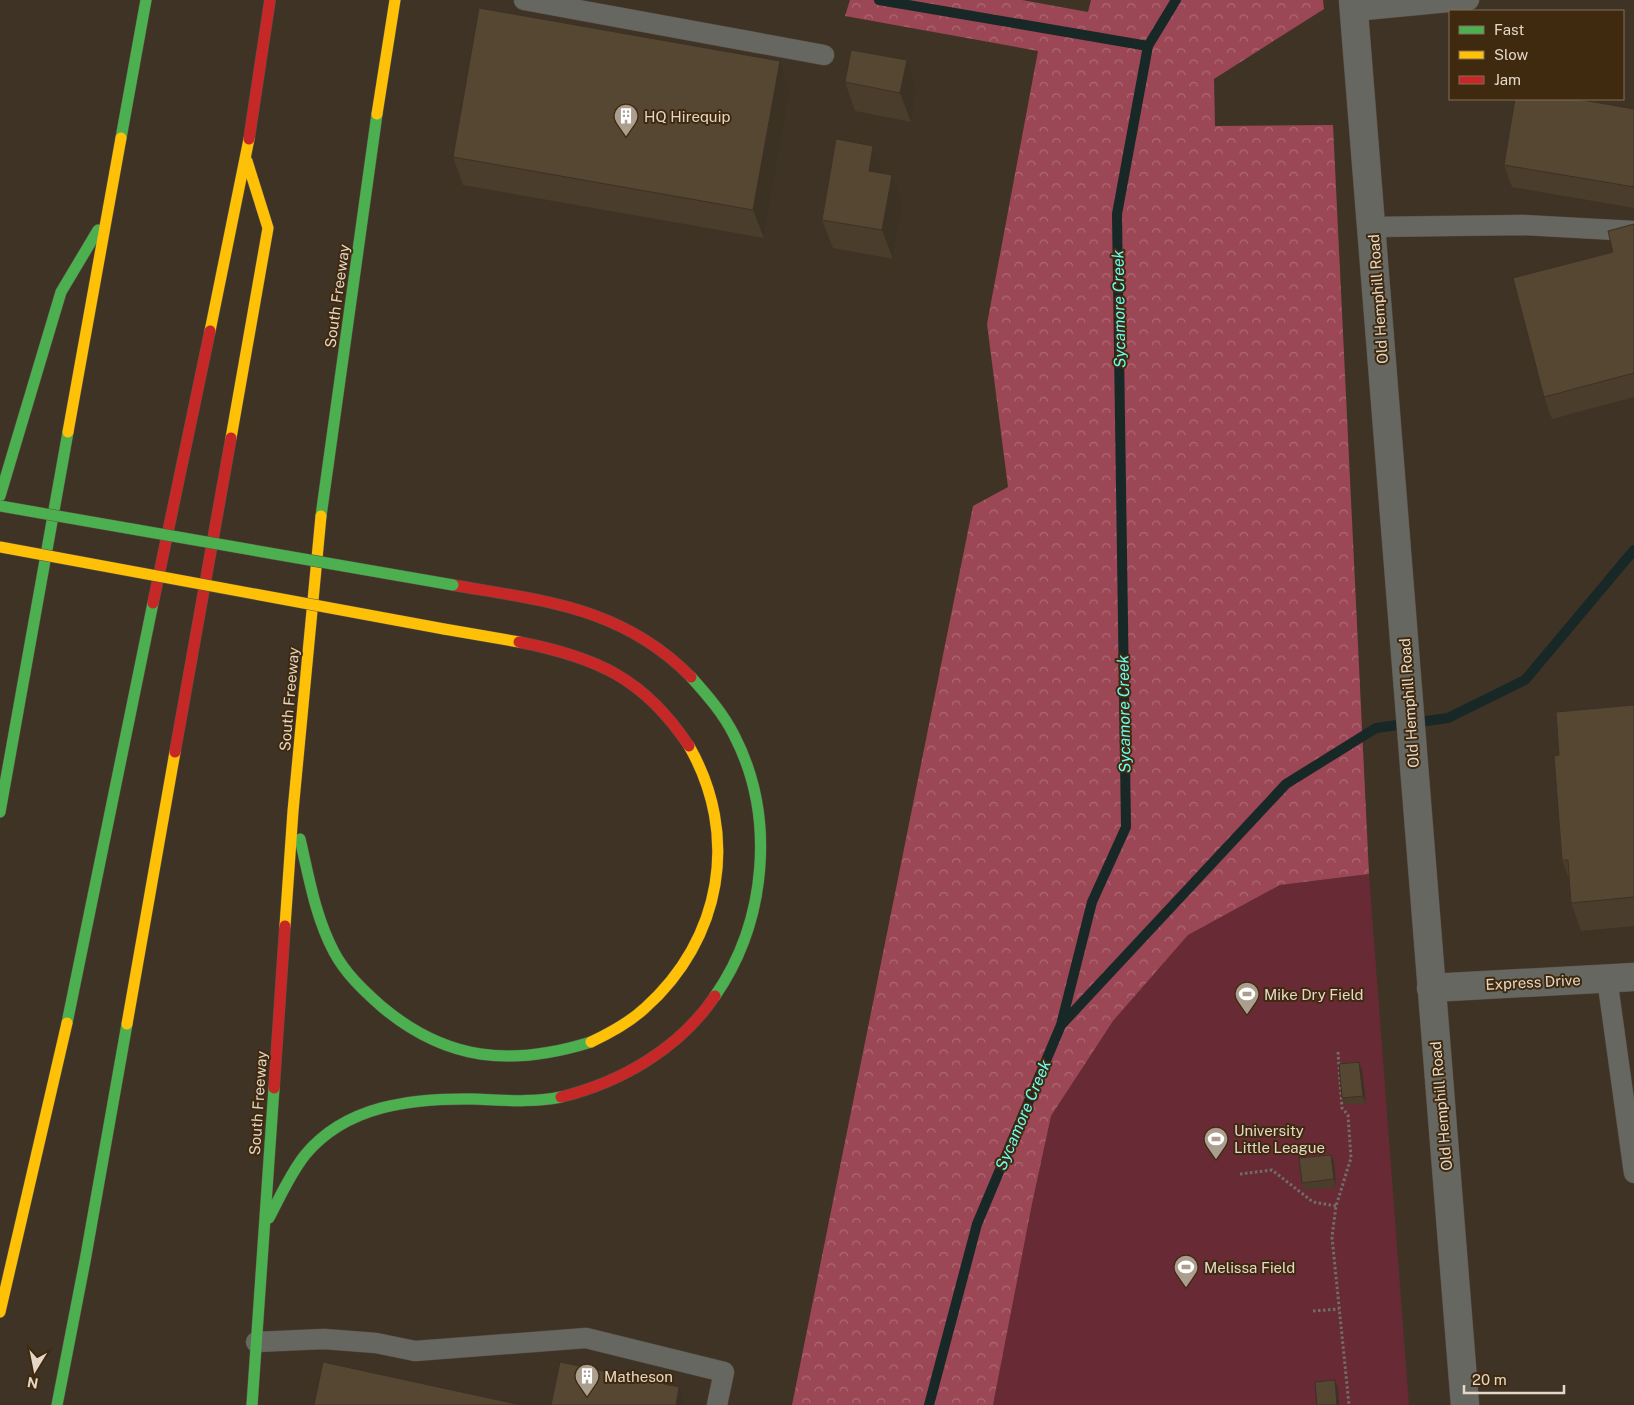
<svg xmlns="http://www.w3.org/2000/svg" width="1634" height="1405" font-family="'Public Sans',sans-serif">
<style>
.green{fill:#682a35}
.forest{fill:url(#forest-crowns)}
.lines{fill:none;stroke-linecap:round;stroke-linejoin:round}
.stream{stroke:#182826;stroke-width:10}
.lane-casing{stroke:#5a5145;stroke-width:21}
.street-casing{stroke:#5a5145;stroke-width:29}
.fast-casing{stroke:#5a5145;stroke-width:12}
.slow-casing{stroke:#5a5145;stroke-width:12}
.jam-casing{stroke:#5a5145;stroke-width:12}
.path{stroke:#716e67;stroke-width:3;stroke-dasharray:2.5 2.5;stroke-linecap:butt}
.lane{stroke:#676761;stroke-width:20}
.street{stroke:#676761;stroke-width:28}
.fast{stroke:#4caf50;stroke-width:11}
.slow{stroke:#ffc107;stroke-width:11}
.jam{stroke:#c62828;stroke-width:11}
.fast-bridge-casing{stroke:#5a5145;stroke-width:12;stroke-linecap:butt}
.slow-bridge-casing{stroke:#5a5145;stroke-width:12;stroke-linecap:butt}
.fast-bridge{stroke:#4caf50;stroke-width:11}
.slow-bridge{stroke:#ffc107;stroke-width:11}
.wall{fill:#4a3d2c}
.shaded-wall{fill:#3c3224}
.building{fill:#564733;stroke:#3c3224}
.labels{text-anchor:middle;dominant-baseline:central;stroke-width:4;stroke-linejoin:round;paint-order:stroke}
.poi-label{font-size:15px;fill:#e5d7c8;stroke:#3f2a0f;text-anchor:start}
.street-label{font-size:15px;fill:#e5d7c8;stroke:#3f2a0f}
.water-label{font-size:16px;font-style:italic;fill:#69fdf5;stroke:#3f2a0f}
</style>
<defs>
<pattern id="forest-crowns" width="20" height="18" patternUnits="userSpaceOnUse" patternTransform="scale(1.25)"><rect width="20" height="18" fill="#9c4755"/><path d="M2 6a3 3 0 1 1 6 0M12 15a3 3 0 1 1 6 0" fill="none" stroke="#ae6974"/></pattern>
</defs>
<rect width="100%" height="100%" fill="#3f3325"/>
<path class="green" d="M1369,874l40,531h-416l39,-201 19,-88 62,-95 75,-86 92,-50z"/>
<path class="forest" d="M850,0h172l66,12 3,-12h232l1,9 -110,70 1,47 118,-1 36,749 -89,11 -92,50 -75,86 -62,95 -19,88 -39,201h-201l181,-899 35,-19 -21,-163 51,-273 -193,-35z"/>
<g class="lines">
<path class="stream" d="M879,0l269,46
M1062,1024l224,-240 90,-56 72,-10 77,-38 109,-130
M929,1405l48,-181 84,-199 31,-123 34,-75 -9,-613 31,-168 28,-46"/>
<defs>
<path id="lane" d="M524,0l300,55
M1354,11l115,-11
M1372,227l151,-2 111,6
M1607,978l27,195
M256,1342l68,-3 52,4 39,8 171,-13 138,34 -7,33"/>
<path id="street" d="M1353,0l112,1405
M1431,988l203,-11"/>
<path id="fast" d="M121,138l25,-138
M0,496l61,-204 37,-62
M321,516l56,-402
M691,677c16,18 32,36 43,58 42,81 33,186 -19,261
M0,812l68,-380
M300,839c9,38 15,77 34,113 11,21 29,38 47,54 65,55 130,61 210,36
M67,1023l86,-420
M269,1218c11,-21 21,-44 36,-63 41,-50 108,-57 168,-56 30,1 59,4 88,-2
M57,1405l28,-144 42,-237
M252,1405l22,-317"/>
<path id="slow" d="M377,114l18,-114
M210,331l39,-192
M68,432l53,-294
M231,438l37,-210 -21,-67
M444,629l75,13
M285,926l8,-115 28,-295
M127,1024l48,-272
M591,1042c19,-9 38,-19 54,-34 77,-69 95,-173 44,-262
M0,1312l67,-289"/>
<path id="jam" d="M249,139l21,-139
M453,585c91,16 169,22 238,92
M153,603l57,-272
M519,642c77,15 125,36 170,104
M175,752l56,-314
M274,1088l11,-162
M561,1097c61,-15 119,-49 154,-101"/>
</defs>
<use href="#lane" class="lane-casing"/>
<use href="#street" class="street-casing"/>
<use href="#fast" class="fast-casing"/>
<use href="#slow" class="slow-casing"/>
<use href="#jam" class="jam-casing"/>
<path class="path" d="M1338,1052l4,56 6,7 3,43 -15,48 -4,31 17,168
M1240,1174l32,-4 41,32 23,4
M1313,1311l26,-2"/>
<use href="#lane" class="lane"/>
<use href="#street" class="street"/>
<use href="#fast" class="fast"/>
<use href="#slow" class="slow"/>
<use href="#jam" class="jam"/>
<defs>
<path id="fast-bridge" d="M0,506l453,79"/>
<path id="slow-bridge" d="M0,547l444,82"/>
</defs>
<use href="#fast-bridge" class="fast-bridge-casing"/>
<use href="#slow-bridge" class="slow-bridge-casing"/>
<use href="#fast-bridge" class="fast-bridge"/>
<use href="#slow-bridge" class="slow-bridge"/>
</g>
<path class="wall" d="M907,60l10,29 -6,33 -56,-11 -10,-29z
M780,61l10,29 -26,148 -301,-53 -10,-28z
M1634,109v99l-122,-21 -8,-22z
M873,146l10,27 9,2 11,28 -10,56 -60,-11 -11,-28z
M1634,224v173l-82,22 -8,-22 69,-145z
M1634,705v221l-53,5 -10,-28 -2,-24 -7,-19 -3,-105z
M1362,1070l4,33 -21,2 -3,-7z
M1331,1155l3,7 2,25 -32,3 -2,-7z"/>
<path class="shaded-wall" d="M907,60l10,29 -6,33 -11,-29z
M780,61l10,29 -26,148 -11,-28z
M873,146l11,28 -15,-3z
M892,175l11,28 -10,56 -11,-29z
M1359,1062l3,8 4,33 -3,-7z
M1331,1155l3,7 2,25 -2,-8z
M1335,1380l3,8 1,17h-2z
M679,1387l7,18h-10z"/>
<path class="building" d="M479,8l301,53 -27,149 -300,-53z
M851,50l56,10 -7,33 -55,-11z
M1515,99h62l57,10v78l-130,-22z
M836,139l37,7 -4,25 23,4 -10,55 -60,-10z
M1634,224v149l-90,24 -31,-119 100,-26 -5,-21z
M1634,705v192l-63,6 -3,-43h-6l-8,-104 5,-1 -3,-43z
M1359,1062l4,34 -21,2 -3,-34z
M1331,1155l3,24 -32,4 -3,-25z
M323,1362l198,43h-207z
M560,1362l119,25 -3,18h-125z
M1335,1380l2,25h-20l-2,-23z"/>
<defs>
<symbol id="building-pin" viewBox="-11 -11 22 30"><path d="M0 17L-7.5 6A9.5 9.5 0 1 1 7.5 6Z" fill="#ab9e8f" stroke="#3f2a0f"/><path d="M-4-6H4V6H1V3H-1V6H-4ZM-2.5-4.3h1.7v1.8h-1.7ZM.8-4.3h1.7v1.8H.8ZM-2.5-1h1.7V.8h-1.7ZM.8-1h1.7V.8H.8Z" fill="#fff"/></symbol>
<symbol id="stadium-pin" viewBox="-11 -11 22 30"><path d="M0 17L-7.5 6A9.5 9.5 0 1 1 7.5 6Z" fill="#ab9e8f" stroke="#3f2a0f"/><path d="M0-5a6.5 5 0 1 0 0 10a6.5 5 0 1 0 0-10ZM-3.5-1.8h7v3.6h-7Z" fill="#fff"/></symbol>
</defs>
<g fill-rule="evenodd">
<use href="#building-pin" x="612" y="102" width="28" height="38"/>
<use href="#stadium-pin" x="1233" y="980" width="28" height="38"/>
<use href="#stadium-pin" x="1202" y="1125" width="28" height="38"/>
<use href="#stadium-pin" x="1172" y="1253" width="28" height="38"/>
<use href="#building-pin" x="573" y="1362" width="28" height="38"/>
</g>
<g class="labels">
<g class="poi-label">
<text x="644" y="116">HQ Hirequip</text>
<text x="1264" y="994">Mike Dry Field</text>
<text x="1234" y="1130">University<tspan x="1234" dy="17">Little League</tspan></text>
<text x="1204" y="1267">Melissa Field</text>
<text x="604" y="1376">Matheson</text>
</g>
<g class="street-label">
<text transform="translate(337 296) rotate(-82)">South Freeway</text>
<text transform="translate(1378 299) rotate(-94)">Old Hemphill Road</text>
<text transform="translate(289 699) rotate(-85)">South Freeway</text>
<text transform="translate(1409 703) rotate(-94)">Old Hemphill Road</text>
<text transform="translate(1533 982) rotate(-3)">Express Drive</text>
<text transform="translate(258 1103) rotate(-86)">South Freeway</text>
<text transform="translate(1441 1106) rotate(-95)">Old Hemphill Road</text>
</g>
<g class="water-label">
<text transform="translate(1119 309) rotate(-91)">Sycamore Creek</text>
<text transform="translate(1124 714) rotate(-91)">Sycamore Creek</text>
<text transform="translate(1023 1115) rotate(-67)">Sycamore Creek</text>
</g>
</g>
<rect x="1449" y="10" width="175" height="90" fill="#3f2a0f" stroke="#816f59"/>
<rect x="1459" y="26" width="25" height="8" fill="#4caf50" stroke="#816f59"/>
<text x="1494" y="35" font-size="15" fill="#e5d7c8">Fast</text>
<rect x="1459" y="51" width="25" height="8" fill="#ffc107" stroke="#816f59"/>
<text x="1494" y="60" font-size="15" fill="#e5d7c8">Slow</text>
<rect x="1459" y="76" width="25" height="8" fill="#c62828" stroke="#816f59"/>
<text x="1494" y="85" font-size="15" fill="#e5d7c8">Jam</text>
<g transform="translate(35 1370) rotate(190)" stroke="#3f2a0f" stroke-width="4" paint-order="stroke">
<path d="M0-4L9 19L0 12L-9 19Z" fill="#e5d7c8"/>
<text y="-8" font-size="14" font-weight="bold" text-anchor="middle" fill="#e5d7c8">N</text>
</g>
<path d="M1464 1385v8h100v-8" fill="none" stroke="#e5d7c8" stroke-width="2.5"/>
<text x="1472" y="1385" font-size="15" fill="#e5d7c8" stroke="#3f2a0f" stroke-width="4" paint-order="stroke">20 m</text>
</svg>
